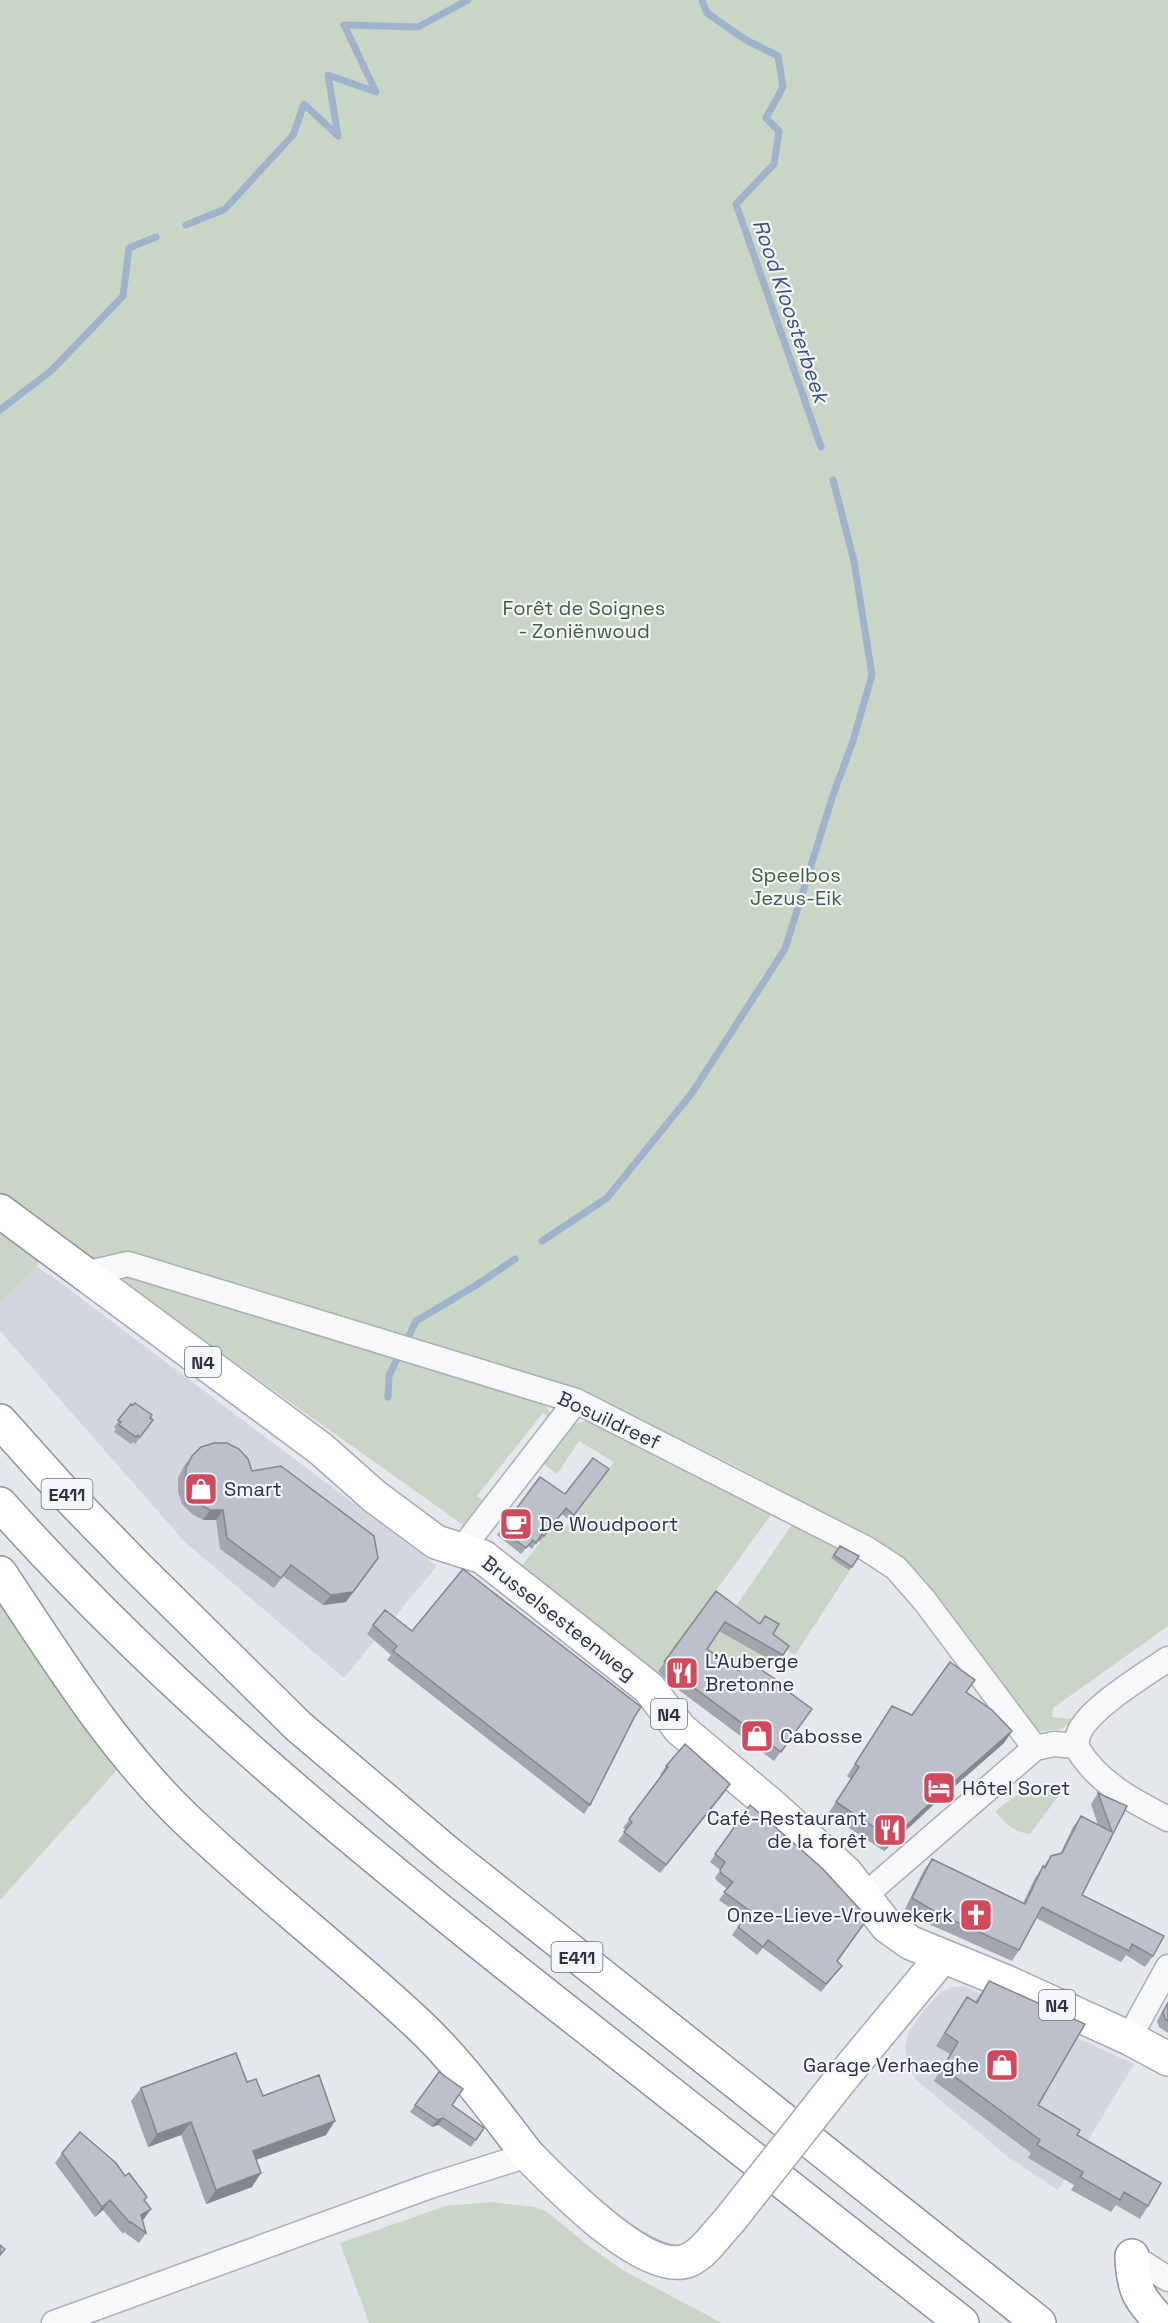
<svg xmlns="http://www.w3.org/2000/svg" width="1168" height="2323" font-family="'Space Grotesk',sans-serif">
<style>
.built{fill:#d2d6de}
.green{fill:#c9d6c5}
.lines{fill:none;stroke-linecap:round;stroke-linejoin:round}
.stream{stroke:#9fb4cc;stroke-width:7}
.street-casing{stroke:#a9aeb7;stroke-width:27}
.primary-casing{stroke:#a3abb8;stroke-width:36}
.highway-casing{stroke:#8b94a3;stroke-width:36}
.street{stroke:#f7f8fa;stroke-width:24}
.primary{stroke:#fff;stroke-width:33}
.highway{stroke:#fff;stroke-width:33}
.primary-bridge-casing{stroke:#a3abb8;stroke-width:36;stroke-linecap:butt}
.primary-bridge{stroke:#fff;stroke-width:33}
.wall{fill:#a1a5ae}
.shaded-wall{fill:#83868d}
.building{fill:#bbc0ca;stroke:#83868d;stroke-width:1.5}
.labels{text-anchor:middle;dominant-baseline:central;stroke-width:4.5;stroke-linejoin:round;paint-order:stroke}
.shield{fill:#f4f6f9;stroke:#676e7b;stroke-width:1.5}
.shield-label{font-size:18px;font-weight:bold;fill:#2b3445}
.park-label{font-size:20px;fill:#3f6138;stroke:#f4f6f9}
.street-label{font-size:20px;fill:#2b3445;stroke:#f4f6f9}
.poi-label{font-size:20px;fill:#2b3445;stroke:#f4f6f9;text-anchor:start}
.water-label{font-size:21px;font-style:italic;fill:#34527a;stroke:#f4f6f9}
</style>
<rect width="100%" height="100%" fill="#e4e7ec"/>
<path class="built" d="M0,1242l58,39 379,285 -93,112 -159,-136 -185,-211z
M964,1986l170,78 -76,126 -51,-34 -91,-76 -9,-18 -2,-15 3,-14 16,-23 17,-18 10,-5z"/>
<path class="green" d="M0,0h1168v1626l-115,82 -1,9 23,2 -13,10 -33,4 -129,-179 -168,-90 -139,-66 -48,6 6,12 -2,2 -6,-5 -66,83 9,7 -20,24 -404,-287 -62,62z
M591,1419l182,93 -117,161 -136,-105 34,-43 9,6 51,-69 -35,-21 -22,33 -16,-12 29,-36z
M793,1523l67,32 -65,100 -24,-15 -23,41 -44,-28z
M0,1598l118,171 -118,131z
M1034,1783l11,3 14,9 -29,39c-16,-2 -25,-11 -35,-23z
M490,2202l44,5 12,4 44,36 34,24 98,52h-353l-29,-80 106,-37z"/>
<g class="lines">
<path class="stream" d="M702,0l5,13 39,27 32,16 5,31 -17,31 13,13 -5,33 -38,40 85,243
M186,225l39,-16 68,-74 11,-31 34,32 -10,-61 48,17 -32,-67 74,2 50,-27
M0,410l52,-40 71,-74 6,-48 27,-11
M542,1241l65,-43 85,-105 93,-144 48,-154 20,-54 19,-66 -18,-114 -21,-81
M409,1336l7,-15 59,-35 40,-27
M388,1397l1,-21 8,-17"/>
<defs>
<path id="street" d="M85,1274l43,-10 448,137 291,148 29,19 28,32 111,148
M461,1550l115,-149
M1076,1746c1,-4 1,-9 3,-13 9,-24 67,-59 89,-74
M1076,1746c20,36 57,55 92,73
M864,1896l171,-148 19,-4 22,2
M1129,2038l39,-71
M1132,2256l36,23
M54,2323l376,-137 98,-31"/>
<path id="primary" d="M85,1274l236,175 53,47 62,46 47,15 166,131 31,41 92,77 74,67 41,53 24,17 93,38 125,57 39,21
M841,2079l102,-123
M528,2155c28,28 119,124 161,105 16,-7 28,-27 40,-39"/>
<path id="highway" d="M0,1211l85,63
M0,1421l60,67 76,78 162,160 151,128 590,469
M0,1504c167,187 362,346 557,500 135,107 270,213 405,319
M0,1573c57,85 111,174 186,246 74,71 156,134 231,204 42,39 76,87 111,132
M1132,2256c1,34 7,43 30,67"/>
</defs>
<use href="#street" class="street-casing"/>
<use href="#primary" class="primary-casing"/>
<use href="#highway" class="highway-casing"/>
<use href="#street" class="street"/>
<use href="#primary" class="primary"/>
<use href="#highway" class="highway"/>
<defs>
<path id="primary-bridge" d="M729,2221l112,-142"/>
</defs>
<use href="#primary-bridge" class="primary-bridge-casing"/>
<use href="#primary-bridge" class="primary-bridge"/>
</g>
<path class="wall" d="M131,1404l22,16 -18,24 -2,-2 -2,2 -17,-12 2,-3 -2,-2z
M192,1456l60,15 94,131 -23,3 -40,-29 -9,12 -54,-39 -4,-29h-13l-11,-6 -10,-10 -4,-12v-14l6,-12z
M609,1469l-39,52 -8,-7 -22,28 -2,-2 -6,9 -4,-3 -7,8 -24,-19 43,-58 25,17z
M840,1546l19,10 -10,14 -18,-12z
M716,1591l44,33 5,-8 8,18 16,12 -12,18 -58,-33 -12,18 31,21 7,-11 67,50 -38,52 -106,-79 -10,-11z
M373,1625l39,6 221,88 -43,86 -6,9 -197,-154 4,-5 -24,-21z
M966,1692l46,39 -8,12 -72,63 -48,45 -56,-37 23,-35 -4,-3 45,-70 20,9z
M666,1766l64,18 -70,89 -42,-32 8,-11 -3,-2 39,-52 -2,-1z
M1098,1793l29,13 -45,89 71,61 -8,11 -19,-12 -5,7 -85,-44 -17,32 -7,11 -81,-36 -26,-16 19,-39 8,-11 91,44 12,-25 16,-22 9,-2 13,-27 8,-11 17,9 -7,-21z
M750,1805l87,156 5,5 -21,26 -58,-44 -6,7 -25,-20 12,-17 -25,-18 8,-11 -10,-8 -2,-3 5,-8 -10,-8z
M989,1981l49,124 39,30 71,71 -8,13 -24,-14 -5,7 -40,-22 3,-5 -46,-27 3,-5 -97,-72 16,-27 -14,-8 22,-36 9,-13 8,5z
M1168,2001v32l-9,-6 -2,-6z
M439,2072l13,33 32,23 -13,19 -33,-22 -6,2 -22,-15z
M247,2082l16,14 63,39 -70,25 -4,27 -46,17 -25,-69 -33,12 -17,-46 10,-13z
M62,2153l63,23 20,25 -1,18 -2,1 4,13 -7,10 -15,-11 -1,2 -20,-24 -8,7 -40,-54z"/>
<path class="shaded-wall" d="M210,1510h13l-7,10h-13z
M378,1558l-32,44 -23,3 8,-10z
M1012,1731l-8,12 -72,63 -48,45 8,-12 48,-45z
M730,1784l-6,9 -64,80 6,-8z
M443,2118l-5,7 -6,2 5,-7z
M335,2121l-9,14 -83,29 10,-13z
M191,2122l-10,13 -33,12 9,-13z
M261,2173l-9,14 -46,17 10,-14z
M110,2200l-7,10 -8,7 7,-10z
M151,2209l-7,10 -10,7 7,-11z"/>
<path class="building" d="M135,1403l17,12 -2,3 3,2 -13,17 -2,-2 -2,2 -17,-12 2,-3 -3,-2 13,-16 2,1z
M214,1443h13l12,6 9,10 4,12 29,-5 93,70 4,22 -25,34 -22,3 -40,-30 -10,13 -54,-40 -4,-28h-13l-11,-6 -9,-10 -5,-12 1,-14 6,-12 9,-9z
M593,1458l16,11 -35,46 -8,-7 -22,28 -2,-2 -6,9 -3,-3 -7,8 -25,-19 39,-52 25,17z
M840,1546l19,10 -7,11 -18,-12z
M463,1569l178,138 -6,9 -45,89 -197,-154 4,-5 -24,-21 12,-15 27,21z
M716,1591l44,33 5,-8 14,8 -6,10 16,12 -6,9 -58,-33 -18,27 32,22 6,-12 39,26 -2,2 30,22 -31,43 -107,-79 -10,-11z
M950,1662l25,18 -9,12 26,18 20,21 -72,63 -48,45 -56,-37 23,-35 -4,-3 37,-58 20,9z
M685,1744l45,40 -64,81 -42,-33 8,-10 -3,-3 39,-52 -2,-1z
M1098,1793l29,13 -45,89 82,41 -11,20 -21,-12 -3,7 -87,-44 -23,43 -80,-36 -27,-16 20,-39 93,45 18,-38 2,2 6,-12 11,-3 19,-37 31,16z
M750,1805l72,63 46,50 -31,43 5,5 -16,18 -58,-44 -5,7 -25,-20 12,-16 -26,-19 9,-10 -11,-8 -2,-4 5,-8 -10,-8z
M989,1981l96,43 -47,81 42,25 -3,5 84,48 -13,23 -24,-14 -4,8 -40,-23 3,-5 -46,-27 3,-5 -97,-72 15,-26 -13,-9 22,-36 10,6z
M1168,2003v18l-3,-2 -2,-7z
M236,2053l11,29 9,-3 7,17 56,-21 16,46 -82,30 8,22 -45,17 -25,-68 -34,12 -16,-46z
M439,2072l24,17 -11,16 32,23 -8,12 -33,-22 -6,2 -22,-15z
M80,2132l36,31 9,13 4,-3 18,24 -3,3 7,9 -10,6 5,18 -15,-11 -1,1 -20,-23 -8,7 -40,-54z
M0,2245l5,4 -5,6z"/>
<defs>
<symbol id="shop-square" viewBox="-11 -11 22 22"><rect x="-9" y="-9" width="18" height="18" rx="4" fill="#d1495b" stroke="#f4f6f9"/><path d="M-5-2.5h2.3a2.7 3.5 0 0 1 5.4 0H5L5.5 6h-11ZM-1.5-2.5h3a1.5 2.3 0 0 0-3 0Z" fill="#fff"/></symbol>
<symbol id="cafe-square" viewBox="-11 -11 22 22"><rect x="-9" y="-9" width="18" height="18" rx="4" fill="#d1495b" stroke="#f4f6f9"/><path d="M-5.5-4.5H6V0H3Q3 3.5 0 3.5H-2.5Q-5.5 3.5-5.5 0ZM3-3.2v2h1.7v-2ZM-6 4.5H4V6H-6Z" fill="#fff"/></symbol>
<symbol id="restaurant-square" viewBox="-11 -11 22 22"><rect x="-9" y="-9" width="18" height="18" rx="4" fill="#d1495b" stroke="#f4f6f9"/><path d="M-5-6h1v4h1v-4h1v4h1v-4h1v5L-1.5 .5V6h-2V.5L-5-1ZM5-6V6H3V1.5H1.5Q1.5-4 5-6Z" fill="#fff"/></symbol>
<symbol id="hotel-square" viewBox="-11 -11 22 22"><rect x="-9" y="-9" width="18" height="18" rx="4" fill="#d1495b" stroke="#f4f6f9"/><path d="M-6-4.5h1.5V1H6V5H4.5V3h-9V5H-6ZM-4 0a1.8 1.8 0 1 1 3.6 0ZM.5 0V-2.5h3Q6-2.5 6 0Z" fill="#fff"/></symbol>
<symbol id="church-square" viewBox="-11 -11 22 22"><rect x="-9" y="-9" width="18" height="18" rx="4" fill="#d1495b" stroke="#f4f6f9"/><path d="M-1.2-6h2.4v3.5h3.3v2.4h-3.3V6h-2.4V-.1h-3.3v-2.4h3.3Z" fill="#fff"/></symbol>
</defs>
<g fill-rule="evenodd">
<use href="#shop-square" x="182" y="1470" width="38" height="38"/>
<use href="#cafe-square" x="497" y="1505" width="38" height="38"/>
<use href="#restaurant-square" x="663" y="1654" width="38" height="38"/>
<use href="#shop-square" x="738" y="1717" width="38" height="38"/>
<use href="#hotel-square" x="920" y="1769" width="38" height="38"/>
<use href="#restaurant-square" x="871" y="1811" width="38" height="38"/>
<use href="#church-square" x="957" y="1896" width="38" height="38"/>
<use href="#shop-square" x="983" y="2046" width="38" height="38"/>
</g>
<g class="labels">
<g class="shield">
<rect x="185" y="1347" width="36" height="30" rx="4.5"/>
<rect x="41.5" y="1479" width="51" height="30" rx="4.5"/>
<rect x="651" y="1699" width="36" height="30" rx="4.5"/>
<rect x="551.5" y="1942" width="51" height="30" rx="4.5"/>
<rect x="1039" y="1990" width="36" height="30" rx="4.5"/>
</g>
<g class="shield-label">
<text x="203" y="1362">N4</text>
<text x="67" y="1494">E411</text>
<text x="669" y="1714">N4</text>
<text x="577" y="1957">E411</text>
<text x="1057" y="2005">N4</text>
</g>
<g class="park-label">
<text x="584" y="608">Forêt de Soignes<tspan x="584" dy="23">- Zoniënwoud</tspan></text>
<text x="796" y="875">Speelbos<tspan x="796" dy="23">Jezus-Eik</tspan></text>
</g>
<g class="street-label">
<text transform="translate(609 1420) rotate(25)">Bosuildreef</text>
<text transform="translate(559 1618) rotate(38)">Brusselsesteenweg</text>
</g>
<g class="poi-label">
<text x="224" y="1489">Smart</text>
<text x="539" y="1524">De Woudpoort</text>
<text x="705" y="1661">L'Auberge<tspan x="705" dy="23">Bretonne</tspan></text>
<text x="780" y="1736">Cabosse</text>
<text x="962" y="1788">Hôtel Soret</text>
<text x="867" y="1818" text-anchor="end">Café-Restaurant<tspan x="867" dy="23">de la forêt</tspan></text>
<text x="953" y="1915" text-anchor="end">Onze-Lieve-Vrouwekerk</text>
<text x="979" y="2065" text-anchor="end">Garage Verhaeghe</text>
</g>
<g class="water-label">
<text transform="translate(791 311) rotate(71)">Rood Kloosterbeek</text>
</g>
</g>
</svg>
